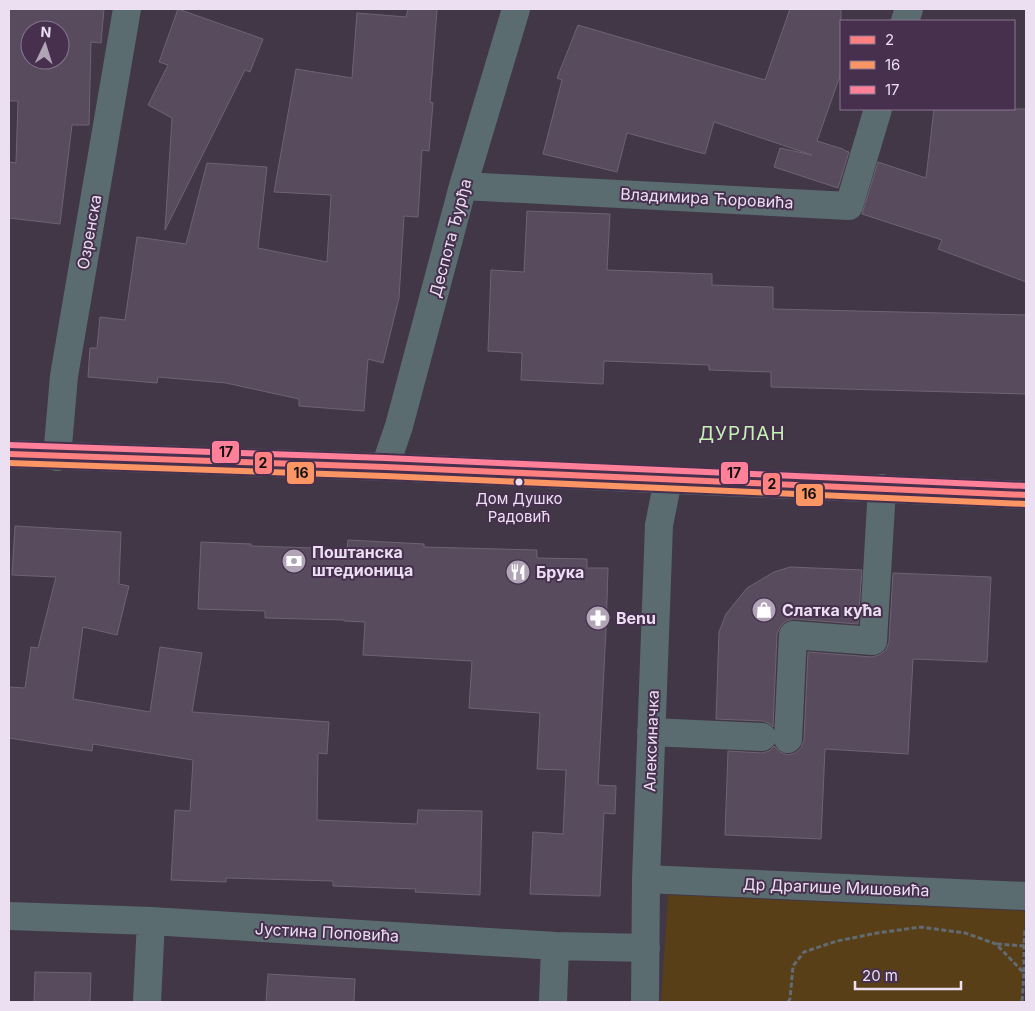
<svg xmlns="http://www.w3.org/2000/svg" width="1035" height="1011" font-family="Inter,sans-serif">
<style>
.green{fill:#583f17}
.building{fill:#594b5e;stroke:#6d6371;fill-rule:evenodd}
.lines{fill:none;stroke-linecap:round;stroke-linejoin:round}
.path{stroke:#636b72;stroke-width:3;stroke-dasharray:5 2.5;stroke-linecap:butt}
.minor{stroke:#5a6c70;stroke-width:28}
.major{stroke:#506d71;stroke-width:28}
.bus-1-casing{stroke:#46304e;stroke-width:10}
.bus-2-casing{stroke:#46304e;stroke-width:10}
.bus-3-casing{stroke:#46304e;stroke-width:10}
.bus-1{stroke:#ff8080;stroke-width:6}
.bus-2{stroke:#fb9564;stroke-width:6}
.bus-3{stroke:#ff8098;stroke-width:6}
.bus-dot{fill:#ecdff2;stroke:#46304e;stroke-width:2}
.labels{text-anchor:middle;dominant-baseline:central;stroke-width:4;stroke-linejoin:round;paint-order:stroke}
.bus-label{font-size:15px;fill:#ecdff2;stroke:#46304e}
.street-label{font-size:16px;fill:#ecdff2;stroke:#46304e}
.poi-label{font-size:16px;font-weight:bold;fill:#ecdff2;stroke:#46304e;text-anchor:start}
.quarter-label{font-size:19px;letter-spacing:1px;fill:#c4f4b2;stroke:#46304e}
.line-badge{stroke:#46304e;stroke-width:2}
.pale-badge-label{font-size:14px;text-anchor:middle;font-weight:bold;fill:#111}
</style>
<rect width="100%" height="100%" fill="#423747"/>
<path class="green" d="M668,895l357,16 -4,91h-360z"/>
<path class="building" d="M9,9h95l-3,34 -10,-1 -2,83h-17l-12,99 -51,-6v-56l7,1 2,-62h-9zM30,30h30v30h-30z
M178,9l85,30 -13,33 -5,-2 -80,160 7,-112 -24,-13 20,-40 -9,-3z
M408,9h29l-7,93 3,1 -4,48 -7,-1 -4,67 -14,-1 -5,82 -16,65 -15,-4 -4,52 -65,-5v-7l-73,-16 -68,-6 -1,6 -69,-6 2,-29h7l3,-31 25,3 12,-83 49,7 21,-81 60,4 -9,81 69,14 4,-67 -57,-3 22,-123 56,9 5,-65 49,4z
M790,9h51v64l-24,68 26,8v1l6,2 -11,36 -64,-21 6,-19 32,7 -98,-33 -9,32 -78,-21 -10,39 -74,-18 19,-74 -5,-2 21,-53 187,55z
M934,109h92v173l-88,-33 4,-9 -80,-26 16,-52 48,16z
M527,211l83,3 -3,56 105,4v11l61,2v22l253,6v79l-255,-7v-15l-62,-2v-5l-105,-4 -1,23 -82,-4 1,-27 -34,-2 3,-81 33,2z
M15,526l106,6 -2,52 10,2 -12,49 -34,-8 -10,72 77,13 10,-65 42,6 -10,59 137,10 -2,32 -9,-1 -1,67 100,4 1,-14 64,1 -2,84 -65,-3 1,-3 -83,-3v-5l-107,-3v4l-55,-2 4,-70 15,1 3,-51 -100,-16 -1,7 -83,-13v-51l16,1 6,-41 7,1 18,-71 -44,-2z
M348,540l76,4v3l113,3v8l50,1v9h21l-2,62 -8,155 18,1 -1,28 -11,-1 -4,83 -70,-2 3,-62 30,2 3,-64 -29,-1 3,-56 -71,-5 3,-47 -109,-6 2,-33 -21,-1v-1l-79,-2v-7l-67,-2 3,-67 50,2v2l96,3z
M790,567l72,3 -4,54 -64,-5 -8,2 -6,6 -3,7 -4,93 -3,-3 -7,-3 -47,-2 3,-87 7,-18 21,-26 27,-16z
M893,573l98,4 -4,85 -74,-3 -5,95 -83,-5 -4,90 -96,-4 3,-84 34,2 7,-2 5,-5 6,6 8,3 7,-2 6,-5 3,-8 4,-88 64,5 7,-2 7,-5 3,-8z
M35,972l56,1 -1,29h-56z
M268,974l87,5 -1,23h-88z"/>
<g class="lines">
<path class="path" d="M997,944l27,2 1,-17
M1024,972v-26l2,-4
M788,1002l2,-3 3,-33 11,-14 33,-11 40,-8 44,-6 44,6 31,11 28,29 -2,29"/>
<path class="minor" d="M905,21l4,-12
M463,186l386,20 29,-97
M57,457l7,-81 63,-367
M385,467l14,-41 64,-240 53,-177
M651,732l111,5
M788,739l5,-104 80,6 9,-153
M646,879l380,17
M9,916l142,5 404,25 91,2
M147,1002l4,-81
M553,1002l2,-56
M645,1002l1,-123 13,-354 9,-45"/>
<path class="major" d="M9,454l376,13 358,16 283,12"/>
<defs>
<path id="bus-1" d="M9,454l376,13 641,28"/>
<path id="bus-2" d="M9,463l376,13 641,28"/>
<path id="bus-3" d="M9,445l376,13 641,28"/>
</defs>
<use href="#bus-1" class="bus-1-casing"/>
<use href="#bus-2" class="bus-2-casing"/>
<use href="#bus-3" class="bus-3-casing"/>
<use href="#bus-1" class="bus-1"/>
<use href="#bus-2" class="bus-2"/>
<use href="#bus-3" class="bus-3"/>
</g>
<defs>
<symbol id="bank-disc" viewBox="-11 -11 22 22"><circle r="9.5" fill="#b0a4b6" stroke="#46304e"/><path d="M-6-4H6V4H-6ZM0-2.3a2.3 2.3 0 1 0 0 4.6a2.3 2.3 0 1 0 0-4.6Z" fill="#fff"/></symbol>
<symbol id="restaurant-disc" viewBox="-11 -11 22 22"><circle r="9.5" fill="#b0a4b6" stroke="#46304e"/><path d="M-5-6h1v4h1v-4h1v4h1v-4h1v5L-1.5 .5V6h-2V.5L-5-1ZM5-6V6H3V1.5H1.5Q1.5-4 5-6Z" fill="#fff"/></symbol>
<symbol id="shop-disc" viewBox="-11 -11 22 22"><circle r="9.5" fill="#b0a4b6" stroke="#46304e"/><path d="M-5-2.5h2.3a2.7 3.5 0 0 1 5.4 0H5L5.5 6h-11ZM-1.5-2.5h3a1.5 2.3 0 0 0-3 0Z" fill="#fff"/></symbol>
<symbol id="pharmacy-disc" viewBox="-11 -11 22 22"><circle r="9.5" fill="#b0a4b6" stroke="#46304e"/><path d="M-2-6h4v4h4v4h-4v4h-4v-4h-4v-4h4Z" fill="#fff"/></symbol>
</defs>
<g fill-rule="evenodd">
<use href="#bank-disc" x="280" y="547" width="28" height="28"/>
<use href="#restaurant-disc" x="504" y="558" width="28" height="28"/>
<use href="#shop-disc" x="750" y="596" width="28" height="28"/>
<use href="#pharmacy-disc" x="584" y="604" width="28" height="28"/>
</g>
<circle class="bus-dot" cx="519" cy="482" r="4.5"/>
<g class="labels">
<g class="bus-label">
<text x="519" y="498">Дом Душко<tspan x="519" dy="18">Радовић</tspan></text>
</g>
<g class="street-label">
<text transform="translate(707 198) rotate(3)">Владимира Ћоровића</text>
<text transform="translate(89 232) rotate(-80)">Озренска</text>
<text transform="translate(450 238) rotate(-75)">Деспота Ђурђа</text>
<text transform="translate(651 741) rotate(-88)">Алексиначка</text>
<text transform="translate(836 887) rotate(2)">Др Драгише Мишовића</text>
<text transform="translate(327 932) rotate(3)">Јустина Поповића</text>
</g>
<g class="poi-label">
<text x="312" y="552">Поштанска<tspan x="312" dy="18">штедионица</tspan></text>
<text x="536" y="572">Брука</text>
<text x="782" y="610">Слатка кућа</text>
<text x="616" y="618">Benu</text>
</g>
<g class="quarter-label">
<text x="742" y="433">ДУРЛАН</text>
</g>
</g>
<g class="line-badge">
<rect x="211" y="440" width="29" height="24" rx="5" fill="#ff8098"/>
<rect x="254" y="451" width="19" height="24" rx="5" fill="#ff8080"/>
<rect x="286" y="461" width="29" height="24" rx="5" fill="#fb9564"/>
<rect x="720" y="461" width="29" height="24" rx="5" fill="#ff8098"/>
<rect x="762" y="472" width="19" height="24" rx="5" fill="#ff8080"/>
<rect x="795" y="483" width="29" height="24" rx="5" fill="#fb9564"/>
</g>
<g class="pale-badge-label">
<text x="226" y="457">17</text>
<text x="263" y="468">2</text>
<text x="301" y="478">16</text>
<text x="734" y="478">17</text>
<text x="772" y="489">2</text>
<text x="809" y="499">16</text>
</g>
<rect width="1035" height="1011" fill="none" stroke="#ecdff2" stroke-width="20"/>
<rect x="840" y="20" width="175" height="90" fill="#46304e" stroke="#887690"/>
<rect x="850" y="36" width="25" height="8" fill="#ff8080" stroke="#887690"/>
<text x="885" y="45" font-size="15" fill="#ecdff2">2</text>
<rect x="850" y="61" width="25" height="8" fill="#fb9564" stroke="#887690"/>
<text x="885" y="70" font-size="15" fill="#ecdff2">16</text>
<rect x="850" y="86" width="25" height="8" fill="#ff8098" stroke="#887690"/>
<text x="885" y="95" font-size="15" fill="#ecdff2">17</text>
<g transform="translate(45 45) rotate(4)"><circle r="24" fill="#46304e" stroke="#887690"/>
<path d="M0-4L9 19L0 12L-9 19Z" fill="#b0a4b6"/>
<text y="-8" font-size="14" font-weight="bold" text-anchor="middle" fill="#ecdff2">N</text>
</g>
<path d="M855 981v8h106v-8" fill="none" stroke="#ecdff2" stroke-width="2.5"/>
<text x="862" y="981" font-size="15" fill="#ecdff2" stroke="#46304e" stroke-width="4" paint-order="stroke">20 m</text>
</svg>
